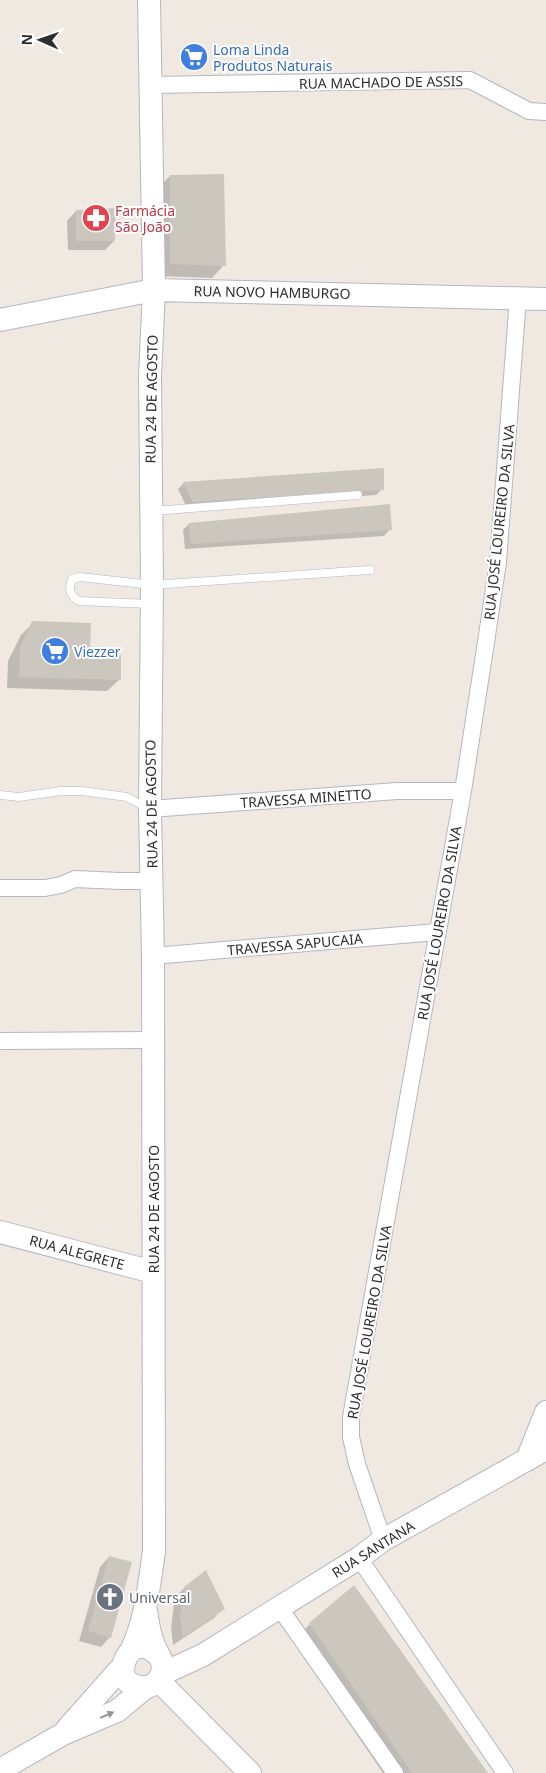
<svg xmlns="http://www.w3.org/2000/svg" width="546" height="1773" font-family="'Noto Sans',sans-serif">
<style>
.shadow{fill:#0003}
.building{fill:#cbc7bf}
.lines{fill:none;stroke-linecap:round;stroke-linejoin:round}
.lane-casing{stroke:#b4b7c1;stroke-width:9}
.street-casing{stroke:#b4b7c1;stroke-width:18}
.secondary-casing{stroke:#b4b7c1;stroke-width:24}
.lane{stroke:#fff;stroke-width:8}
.street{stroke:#fff;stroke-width:16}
.secondary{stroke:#fff;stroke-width:22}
.oneway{fill:#969696}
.labels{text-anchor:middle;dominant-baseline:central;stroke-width:4;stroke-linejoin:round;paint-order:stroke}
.shop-label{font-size:14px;fill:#366cbe;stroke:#fff;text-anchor:start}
.street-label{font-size:14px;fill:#2e2e2e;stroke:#fff}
.health-label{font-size:14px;fill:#be3a42;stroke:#fff;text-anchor:start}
.worship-label{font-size:14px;fill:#5b616d;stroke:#fff;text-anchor:start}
</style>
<rect width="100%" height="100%" fill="#efe9e1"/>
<path class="shadow" d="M170,176l54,89 -12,13 -54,-2v-88z
M76,211l38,30 -9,9h-37l-1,-29z
M184,483l198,6 -6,6 -189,13 -9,-19z
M189,524l201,5 -6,7 -199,13 -2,-19z
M33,623l56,32 31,24 -13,12 -100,-3 1,-27 13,-26z
M109,1557l1,80 -9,10 -22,-6 21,-74z
M184,1588l39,20 -9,10 -41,27 -2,-18 4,-29z
M310,1624l176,149h-103l-90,-132z"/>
<path class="building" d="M224,174l2,92 -56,-2v-89z
M116,208l-1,33h-39v-31z
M384,468v22l-191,12 -10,-20z
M390,504l2,26 -201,14 -2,-21z
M32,621l59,2 -1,30 31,2v25l-102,-3 1,-29z
M109,1556l23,6 -21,76 -23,-7z
M206,1570l19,39 -42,28 -3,-20 4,-30z
M354,1585l134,188h-76l-103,-150z"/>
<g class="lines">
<defs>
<path id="lane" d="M153,511l205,-16
M151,604l-72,-3c-9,-6 -11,-11 -7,-22l8,-2 72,8 218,-15
M0,795l19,2 42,-6h21l45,6 20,11"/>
<path id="street" d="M149,85l321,-5 59,31 17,1
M150,809l247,-18h66
M0,888h45l16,-3 14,-6 45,2h32
M153,956l284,-24
M0,1041l153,-1
M383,1540l-26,-76 -6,-27v-20l112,-626 23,-149 12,-80 20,-264
M359,1558l146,215
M279,1607l116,166"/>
<path id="secondary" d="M0,320l154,-30 392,9
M0,1232l153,40
M527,1460l19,-48
M146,1611c2,11 3,23 8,34 2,6 6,11 8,17 1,5 1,11 -2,15 -4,7 -11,11 -19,10 -36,-3 -11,-62 18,-31
M131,1651c15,-31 18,-66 23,-100l-1,-595 -3,-147 2,-224 -2,-209 4,-86 -5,-290
M162,1674l41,-19 156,-97 24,-18 163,-91
M158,1680l92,93
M67,1729l55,-62
M0,1770l63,-36 54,-23 29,-24"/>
</defs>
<use href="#lane" class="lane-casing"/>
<use href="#street" class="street-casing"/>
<use href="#secondary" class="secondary-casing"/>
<use href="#lane" class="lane"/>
<use href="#street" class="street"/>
<use href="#secondary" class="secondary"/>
</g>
<defs><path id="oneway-solid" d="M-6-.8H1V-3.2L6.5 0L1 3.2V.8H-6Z" transform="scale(1.25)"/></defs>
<use class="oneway" href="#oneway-solid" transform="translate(107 1715) rotate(-23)"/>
<defs>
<symbol id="supermarket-disc" viewBox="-11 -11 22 22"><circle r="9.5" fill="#3f7fe0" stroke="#fff"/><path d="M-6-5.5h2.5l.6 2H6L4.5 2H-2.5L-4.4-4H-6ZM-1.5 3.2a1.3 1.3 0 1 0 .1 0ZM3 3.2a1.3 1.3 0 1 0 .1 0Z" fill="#fff"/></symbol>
<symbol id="pharmacy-disc" viewBox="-11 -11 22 22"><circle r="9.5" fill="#e0444e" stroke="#fff"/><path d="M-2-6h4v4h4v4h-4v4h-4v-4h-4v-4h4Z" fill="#fff"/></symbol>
<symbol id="church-disc" viewBox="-11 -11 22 22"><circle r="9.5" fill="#6b7280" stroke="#fff"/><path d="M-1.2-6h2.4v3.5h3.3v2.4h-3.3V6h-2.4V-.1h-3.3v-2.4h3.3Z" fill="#fff"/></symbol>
</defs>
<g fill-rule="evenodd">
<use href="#supermarket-disc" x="178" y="41" width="32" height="32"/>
<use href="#pharmacy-disc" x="80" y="202" width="32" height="32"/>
<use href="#supermarket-disc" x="39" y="635" width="32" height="32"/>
<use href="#church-disc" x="94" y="1581" width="32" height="32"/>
</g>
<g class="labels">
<g class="shop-label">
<text x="213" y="49">Loma Linda<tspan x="213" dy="16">Produtos Naturais</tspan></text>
<text x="74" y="651">Viezzer</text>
</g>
<g class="street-label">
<text transform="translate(381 82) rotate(-1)">RUA MACHADO DE ASSIS</text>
<text transform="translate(272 292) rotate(1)">RUA NOVO HAMBURGO</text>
<text transform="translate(151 399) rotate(-89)">RUA 24 DE AGOSTO</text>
<text transform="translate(499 522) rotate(-84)">RUA JOSÉ LOUREIRO DA SILVA</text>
<text transform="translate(306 798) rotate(-4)">TRAVESSA MINETTO</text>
<text transform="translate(151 804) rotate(-91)">RUA 24 DE AGOSTO</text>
<text transform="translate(439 923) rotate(-80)">RUA JOSÉ LOUREIRO DA SILVA</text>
<text transform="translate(295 944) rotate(-5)">TRAVESSA SAPUCAIA</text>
<text transform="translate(153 1209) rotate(-90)">RUA 24 DE AGOSTO</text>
<text transform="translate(77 1252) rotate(15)">RUA ALEGRETE</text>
<text transform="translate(369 1322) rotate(-80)">RUA JOSÉ LOUREIRO DA SILVA</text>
<text transform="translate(373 1549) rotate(-32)">RUA SANTANA</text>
</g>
<g class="health-label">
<text x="115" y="210">Farmácia<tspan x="115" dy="16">São João</tspan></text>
</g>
<g class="worship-label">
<text x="129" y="1597">Universal</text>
</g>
</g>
<g transform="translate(40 40) rotate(272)" stroke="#ffffff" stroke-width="4" paint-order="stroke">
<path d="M0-4L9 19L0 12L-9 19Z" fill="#2e2e2e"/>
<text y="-8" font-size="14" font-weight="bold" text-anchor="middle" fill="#2e2e2e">N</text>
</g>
</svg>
